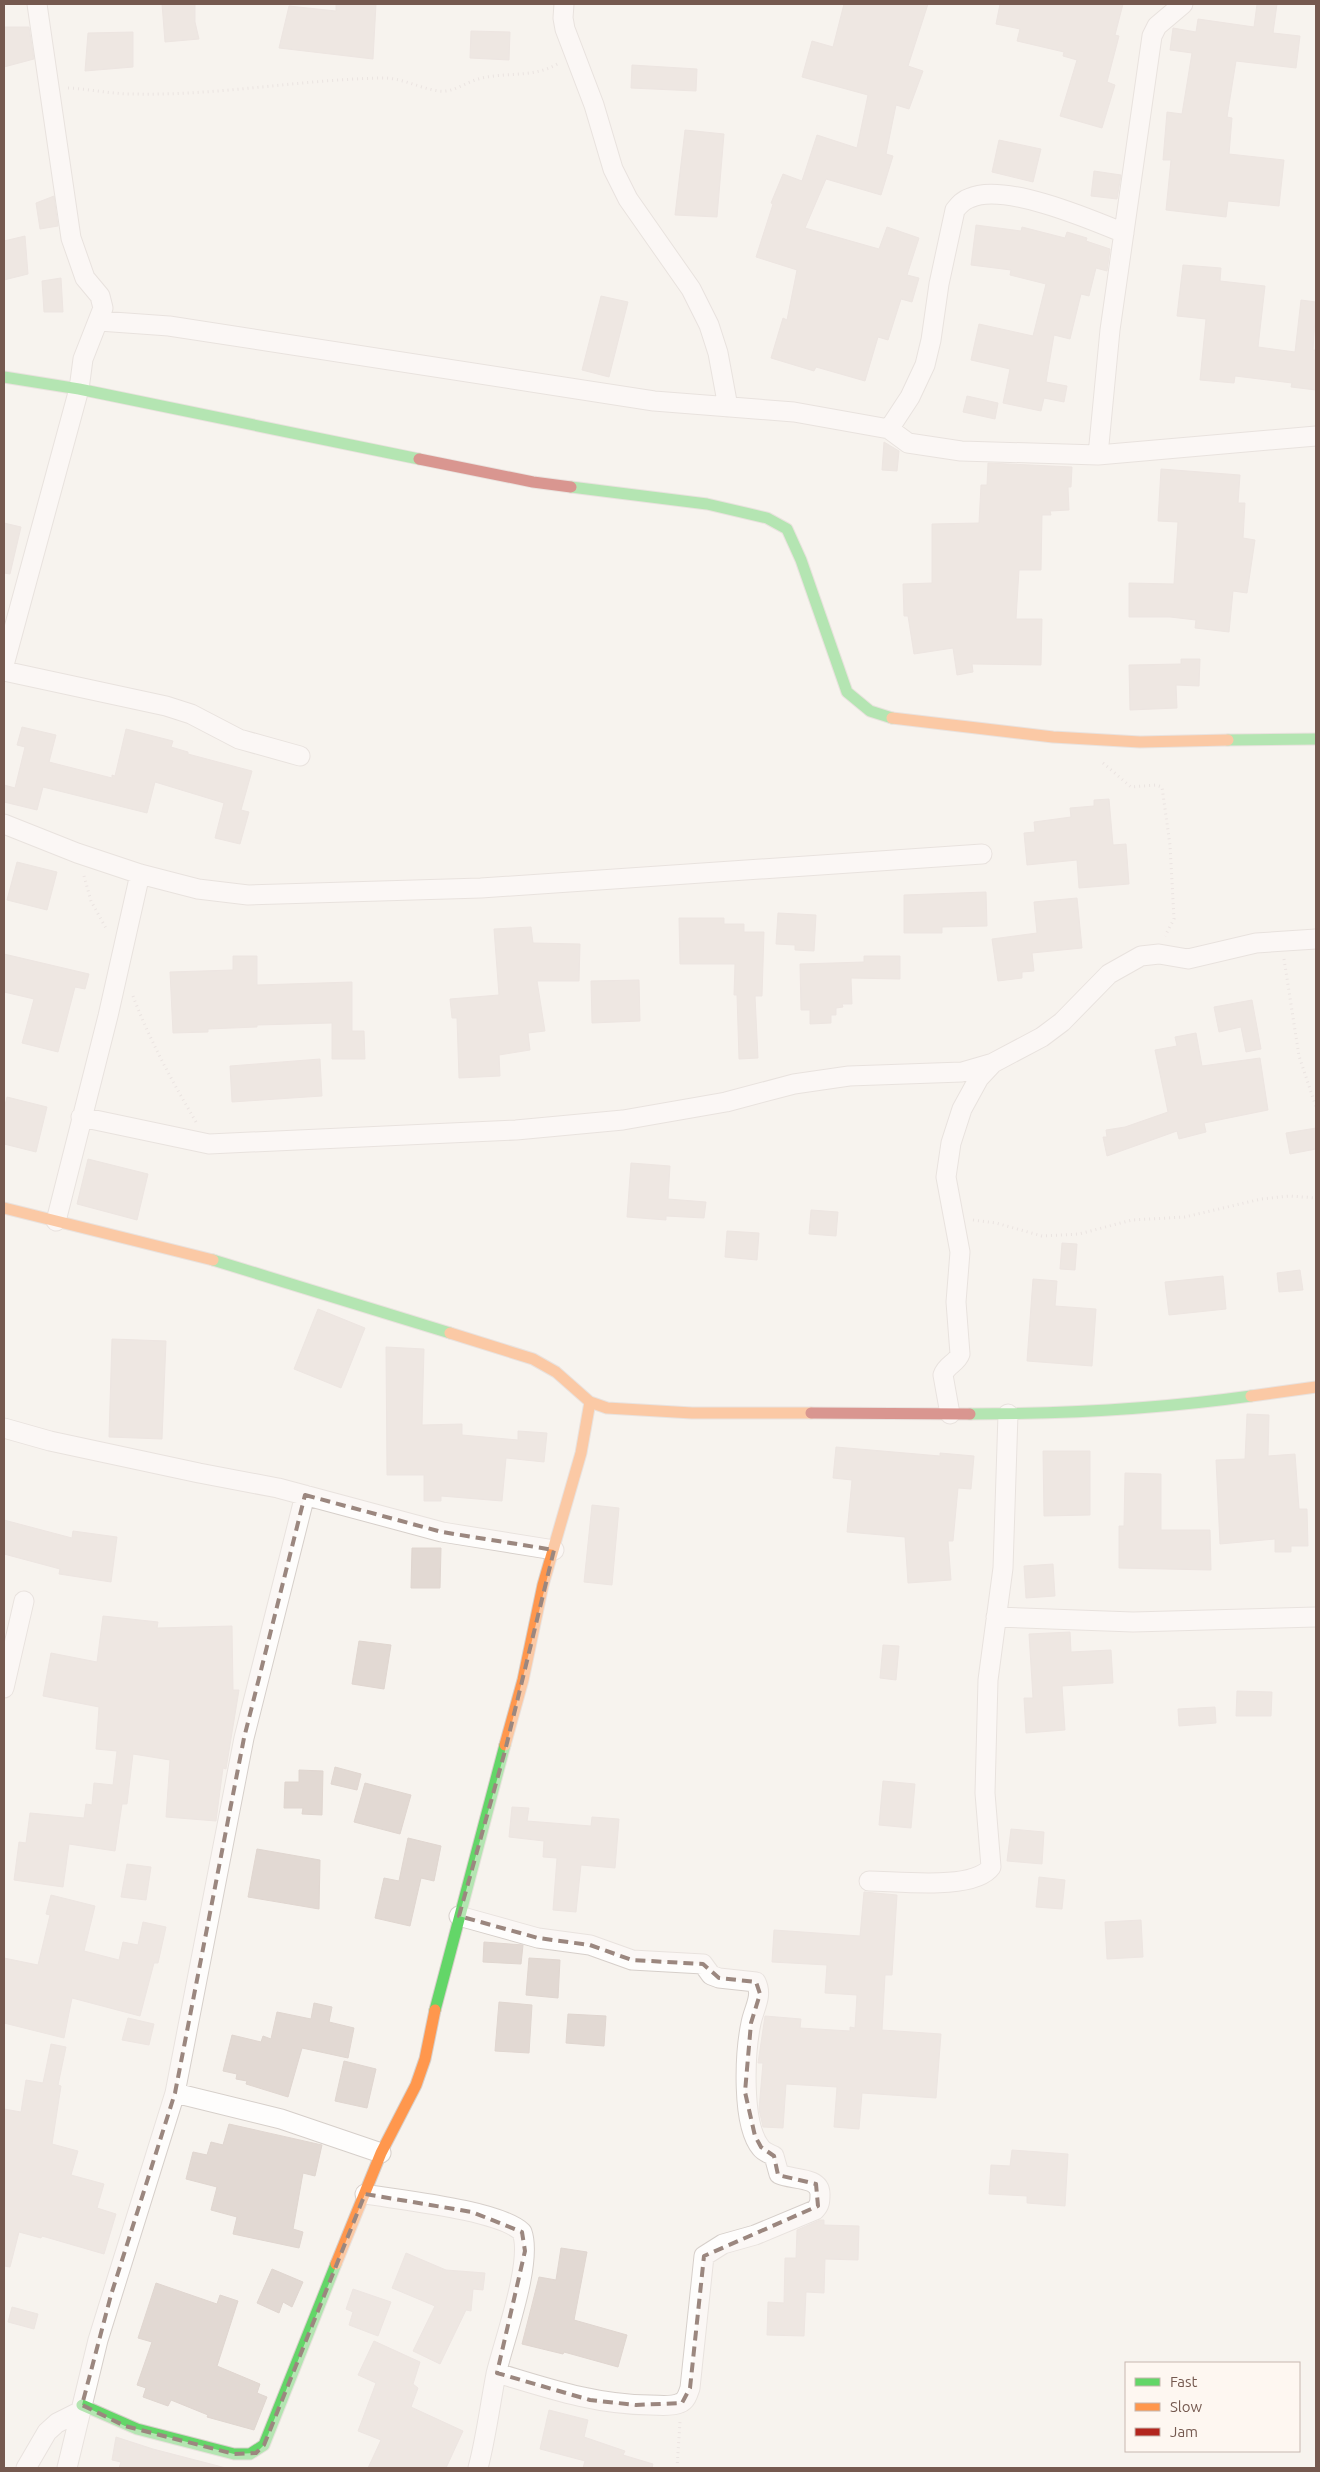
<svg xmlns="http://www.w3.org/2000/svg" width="1320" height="2472" font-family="Ubuntu,sans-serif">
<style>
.building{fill:#e2d9d3;stroke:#e0d6d0}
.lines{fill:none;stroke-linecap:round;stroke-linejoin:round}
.street-casing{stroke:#d6cfca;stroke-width:21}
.fast-casing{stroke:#d7cfca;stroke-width:13}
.slow-casing{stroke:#d7cfca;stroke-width:13}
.jam-casing{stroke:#d7cfca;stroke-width:13}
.path{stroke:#dad3d0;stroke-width:3;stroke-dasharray:1 4;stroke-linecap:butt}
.street{stroke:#fefdfc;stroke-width:19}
.fast{stroke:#63d668;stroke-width:11}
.slow{stroke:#ff974d;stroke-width:11}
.jam{stroke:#b3261e;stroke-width:11}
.marked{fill:none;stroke:#9b877f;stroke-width:4;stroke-dasharray:10 6;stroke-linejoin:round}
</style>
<rect width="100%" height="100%" fill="#f7f3ee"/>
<path class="building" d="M162,4h33v18l4,17 -34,3z
M336,4h40l-3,55 -94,-11 10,-42 47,5z
M844,4h84l-20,62 15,5 -14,38 -13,-4 -10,49 7,2 -12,39 -55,-16 -21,49 74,21 8,-22 32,11 -12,37 12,3 -7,24 -11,-3 -13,41 -10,-3 -13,44 -49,-14 -2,4 -43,-13 12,-40 4,2 10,-50 -41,-13 17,-53 -2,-1 12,-29 19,7 15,-46 40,13 11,-53 -66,-18 10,-36 21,6z
M1000,4h123l-8,31 4,1 -12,46 8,3 -13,43 -42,-12 17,-56 -14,-4 1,-4 -47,-11 3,-12 -24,-5z
M1257,4h20l-4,29 27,3 -4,32 -60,-7 -9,56 5,1 -3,36 55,6 -5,46 -51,-5 -2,16 -60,-7 5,-50h-8l4,-48 15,2 10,-61 -22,-3 3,-22 23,4 2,-13 56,8z
M4,27h25l5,32 -30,8z
M471,31l39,1 -1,28 -39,-2z
M133,32v35l-48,4 3,-38z
M632,65l65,4 -1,22 -65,-3z
M685,130l39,4 -7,83 -42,-2z
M999,140l42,9 -8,33 -41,-10z
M1094,171l27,4 -4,24 -26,-3z
M54,196l4,30 -18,3 -4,-26z
M976,225l45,6 1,-4 43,11 2,-6 20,6 -1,3 24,8 -3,22 -11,-3 -7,28 -8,-2 -11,45 -16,-4 -8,47 21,4 -3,16 -20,-4 -3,13 -38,-8 7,-34 -39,-9 8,-36 54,12 13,-52 -36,-9 1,-5 -40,-5z
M25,236l3,38 -24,6v-39z
M1183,265l38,3 -1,13 45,5 -7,61 37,5 6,-52 15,2 -3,48h3v40l-25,-3 1,-4 -57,-7 -1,7 -34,-3 6,-61 -29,-3z
M61,278l2,34h-19l-2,-31z
M601,296l27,6 -19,75 -27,-7z
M967,396l31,7 -3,16 -32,-7z
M884,442l15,9 -2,20 -15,-1z
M988,463l84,4 -1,20h-3l1,23 -19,1 1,4h-9l-1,55h-22l-3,49h26l-1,46 -69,-1 1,8 -16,3 -4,-27 -39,6 -6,-38h-4l-1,-32 29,-1v-59l47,-1 2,-38h6z
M1161,469l79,6 -2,28h7l-2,35 12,2 -8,53 -14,-2 -4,41 -34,-4 1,-8 -26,-3h-41v-34l45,1 4,-62 -20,-1z
M4,523l17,4 -11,47 -6,-1z
M1181,659h19l-1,27 -23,-1 1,23 -47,2 -1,-45 52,-1z
M22,727l34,8 -7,27 63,16v-3l3,1 11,-47 47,12 -2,6 17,5v2l64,17 -11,39 8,2 -9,32 -25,-6 9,-35 -69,-21 -8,31 -104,-26 -6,23 -33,-8v-17l11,3 10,-41 -8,-2z
M1109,799l4,46 13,-1 3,40 -50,4 -2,-28 -50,5 -3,-32 11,-1 -1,-10 37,-5 -1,-9 24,-2v-6z
M17,862l40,10 -10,38 -40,-10z
M986,892l1,34 -45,1v6h-38v-38z
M1077,898l5,50 -50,5 2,18 -12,1v6l-24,3 -6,-42 45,-6 -3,-31z
M778,913l38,2 -2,36 -19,-1v-5l-19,-1z
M679,918h45v6h20v8h20l-2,64h-7l3,62 -19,1 -2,-64h-3l1,-31h-55z
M531,927l2,16 47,1 -1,37h-42l8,50 -17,2 2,17 -31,5 1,21 -41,2 -2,-60h-5l-2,-19 49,-4 -5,-66z
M4,954l85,20 -4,15 -10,-2 -17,65 -36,-9 12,-44 -30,-7z
M233,956h24v29l95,-3v49h12l1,28h-33v-36l-75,2v2l-49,2v3l-35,1 -3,-61 63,-2z
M864,956h36v23l-49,-1 1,26h-10l1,3 -7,1v7h-5v8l-21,1v-14h-9l-1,-46 64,-2z
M639,980l1,41 -48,2 -1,-42z
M1252,1000l9,49 -15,3 -5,-25 -22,5 -5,-25z
M1196,1033l6,33 58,-8 8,52 -64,13 2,9 -27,7 -2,-8 -70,25 -4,-19h4l-1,-7 19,-3 43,-15 -13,-62 22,-4 -2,-9z
M320,1059l2,37 -90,6 -2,-36z
M7,1097l40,10 -11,45 -32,-8v-35z
M1316,1128v21l-26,5 -4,-21z
M88,1159l60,15 -11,46 -60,-16z
M631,1163l39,3 -2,33 38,3 -2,16 -38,-2v4l-39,-3z
M811,1210l27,2 -2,24 -27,-2z
M727,1231l32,2 -2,27 -32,-3z
M1062,1243l15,1 -2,26 -15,-1z
M1300,1270l3,20 -24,2 -2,-19z
M1223,1276l3,33 -57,6 -4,-33z
M1033,1279l24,2 -2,25 41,3 -4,57 -65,-5z
M318,1309l47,19 -24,60 -47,-19z
M112,1339l54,2 -4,98 -53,-2z
M386,1347l38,2 -2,76 40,-1v11l56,5v-9l29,2 -3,29 -38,-4 -4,43 -61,-5v5h-17v-26h-37z
M1247,1414l22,1 -1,41 27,-2 4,55h8l1,37h-17v6h-16v-13l-55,5 -4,-84 29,-1z
M836,1447l104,9v-3l34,3 -3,33 -13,-1 -5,53h-5l3,39 -43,3 -3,-46 -58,-5 5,-52 -19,-2z
M1043,1451h47v64l-46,1z
M1125,1473l36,1v56h49l1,40 -92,-2v-42h5z
M592,1505l27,3 -7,77 -28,-3z
M4,1520l68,18 1,-7 44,6 -6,45 -52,-8 1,-5 -56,-15z
M412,1548h29l-1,40h-29z
M1053,1564l2,32 -29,2 -2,-32z
M103,1616l55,6 -1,6 75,-2 1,64h6l-13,79 -3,-1 -7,53 -50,-4 4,-57 -37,-6 -6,50h-5l-7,47 -46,-7 -6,43 -49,-7 5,-38 7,1 4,-30 54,5 2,-14 6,1 2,-22 19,2 4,-34 -21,-2 3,-42 -56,-11 8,-43 46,9z
M1070,1632l1,20 40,-2 2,33 -51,3 3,44 -39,3 -2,-35h9l-4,-64z
M359,1641l32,4 -7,44 -32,-5z
M883,1645l16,1 -3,34 -16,-2z
M1237,1691l35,1 -1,24h-35z
M1215,1707l1,16 -37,3 -1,-17z
M335,1767l26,7 -4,16 -26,-6z
M299,1770l24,1 -1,44 -20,-1 1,-6h-19l1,-26h14z
M883,1781l32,3 -4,44 -32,-3z
M365,1783l46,12 -11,39 -46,-12z
M512,1807l17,1 -2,13 64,5 1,-9 27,2 -4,49 -34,-3 -5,47 -23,-2 4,-52 -14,-1 1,-16 -35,-4z
M1011,1829l33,3 -2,32 -35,-3z
M408,1838l33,8 -7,35 -13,-3 -11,48 -35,-8 9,-40 15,3z
M257,1849l63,11 -1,49 -71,-12z
M127,1864l24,3 -5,33 -25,-3z
M1039,1877l26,3 -3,29 -26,-2z
M864,1892l33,3 -5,80h-7l-3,55 59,4 -5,64 -74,-5 -3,36 -25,-2 3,-40 -51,-3 -3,44 -20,-1 -4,-18 4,-46h-5l7,-47 36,3 -1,9 50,3v-4l5,1 2,-33 -32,-2 2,-28 -55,-3 2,-32 86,6z
M51,1895l44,11 -11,45 35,9 4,-18 15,3 5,-23 23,5 -8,36h-4l-14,53 -68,-18 -8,40 -60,-15v-65l34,7 12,-50 -4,-1z
M1141,1920l2,37 -36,2 -2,-37z
M484,1942l39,3 -2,19 -38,-2z
M529,1958l31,2 -2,38 -32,-3z
M499,2002l33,3 -3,48 -34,-2z
M314,2003l18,4 -3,15 25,6 -6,30 -46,-10 -14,49 -42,-13 1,-3 -11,-2 1,-5 -14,-3 9,-36 29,7 2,-6 8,3 6,-27 34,7z
M568,2014l38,2 -2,30 -38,-3z
M128,2018l26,6 -5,21 -27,-5z
M51,2044l15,3 -8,38 3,1 -9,58 26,7 -7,24 33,9 -7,24 19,6 -12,40 -62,-18 -1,2 -22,-6 -9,35 -6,-1v-157l17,3 5,-32 17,3z
M344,2061l32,8 -9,39 -32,-7z
M229,2124l93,21 -7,31 -12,-3 -10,56 10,3 -4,16 -66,-14 4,-17 -26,-7 6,-23 -31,-8 7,-27 14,3 4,-13 12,3z
M1012,2150l56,4 -3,52 -38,-3v-7l-38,-2 2,-29 19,1z
M820,2220h4v5l35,1 -1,34 -33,-1 -1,34 -18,-1 -2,44 -37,-1 1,-33 16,1 1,-45h11l1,-28z
M561,2248l26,4 -13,68 53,15 -9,32 -54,-15 -1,2 -41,-10 17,-67 17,3z
M406,2253l40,17 39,3 -2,17 -10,-1 -2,22 -5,-1 -26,54 -27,-13 22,-45 -43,-18z
M272,2269l31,13 -11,25 -9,-5 -4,11 -22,-10z
M156,2283l61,21 3,-9 18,6 -21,65 43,18 -3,9 10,4 -13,33 -47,-13 1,-2 -37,-15 -3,6 -25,-9 3,-9 -9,-3 15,-43 -14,-4z
M353,2289l38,13 -13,34 -29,-11 4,-13 -7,-3z
M12,2307l26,7 -4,15 -26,-7z
M374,2341l46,21 -7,22 5,4 -7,19 52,24 -17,37h-78l13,-28 -23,-9 18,-48 -18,-8z
M549,2410l39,10 -4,17 41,14 -2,4 30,9 -1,4h-69l2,-7 -45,-12z
M116,2437l37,12 73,19h-107l2,-6 -9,-2z"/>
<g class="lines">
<defs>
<path id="street" d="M564,4l-1,14 2,11 29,76 19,64 15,30 63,90 18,36 9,28 10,54
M99,321l70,5 485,75 140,11 95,17 19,14 53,8 137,4 218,-19
M889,429l21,-32 15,-32 6,-25 8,-56 16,-74c4,-5 8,-10 15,-12 33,-16 120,21 154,35
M1098,455l12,-125 42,-294 5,-10 26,-22
M4,665l75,-276 4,-30 20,-51 -3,-12 -15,-18 -14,-40 -34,-234
M4,671l162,35 25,8 48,25 61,17
M4,824l73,29 63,21 58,15 50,6 233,-7 501,-34
M81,1117l128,27 307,-14 107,-10 103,-18 68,-18 55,-8 113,-4 31,-9
M56,1221l52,-205 32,-142
M950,1414l-7,-39c3,-10 14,-12 17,-21l-4,-52 4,-50 -14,-75 5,-34 11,-34 17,-31 14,-15 49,-26 20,-15 47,-48 32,-18 18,-2 29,5 68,-16 60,-4
M4,1428l46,13 149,32 79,15 164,44 112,18
M996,1617l137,5 183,-5
M4,1688l20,-87
M869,1881c28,0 105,10 122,-14l-6,-74 3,-113 15,-112 5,-154
M459,1916l79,22 52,7 42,15 71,4 8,11 8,3 37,4c7,14 -2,26 -5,41 -6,29 -10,101 10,125 3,4 9,6 13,8l5,18c12,6 41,2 41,20 0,7 0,11 -5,16l-60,25 -32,9 -19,12 -14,132c-2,6 -4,13 -10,15 -9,4 -20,2 -30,2 -54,0 -103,-17 -153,-32
M175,2093l106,26 100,34
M365,2194c35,6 134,16 157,38 11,30 -18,108 -26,142 -6,31 -10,64 -18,94
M26,2468l21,-36 10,-9 24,-12
M67,2468l31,-128 77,-247 69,-355 61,-243"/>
<path id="fast" d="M4,377l75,12 340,70
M571,487l136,17 60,14 20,11 14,31 46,132 23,19 22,7
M1228,740l88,-1
M213,1260l237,73
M970,1414c94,0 188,-5 281,-18
M435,2010l70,-265
M82,2405l55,24 97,25h16l14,-9 72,-181"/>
<path id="slow" d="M892,718l161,19 87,5 88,-2
M4,1208l209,52
M450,1333l83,26 23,13 34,30 17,6 85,5h119
M1251,1396l65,-9
M505,1745l18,-65 20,-95 38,-132 9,-51
M336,2264l45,-111 35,-68 9,-26 10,-49"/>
<path id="jam" d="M419,459l114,23 38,5
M811,1413l159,1"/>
</defs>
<use href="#street" class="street-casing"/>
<use href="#fast" class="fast-casing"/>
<use href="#slow" class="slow-casing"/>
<use href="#jam" class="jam-casing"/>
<path class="path" d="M68,88c22,1 43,6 65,6 82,2 164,-14 247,-16 21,-1 38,10 59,13 15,2 28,-10 43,-13 27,-6 53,0 77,-15
M1103,763l28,24 25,-2 6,2 8,58 4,74 -9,17
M84,876l7,25 16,29
M1284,959l15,97 17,51
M133,996c17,45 39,85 63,126
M973,1220l23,3 46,13 37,-2 53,-14 53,-3 76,-18 29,-3 26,2
M677,2468l3,-46"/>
<use href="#street" class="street"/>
<use href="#fast" class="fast"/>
<use href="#slow" class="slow"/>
<use href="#jam" class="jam"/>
</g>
<path d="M0 0H1320V2472H0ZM305,1495l137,37 112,18 -49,201 -46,165 79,22 52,7 42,15 71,4 16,14 37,4 4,12 -9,29 -6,69 10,44 6,11 13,9 4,19 38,9 2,22 -114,50 -14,132 -8,15 -46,2 -46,-5 -93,-27 28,-122 -3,-19 -50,-20 -107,-18 -101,251 -8,8 -22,1 -109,-28 -43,-21 29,-110 64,-202 69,-355z" fill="#f7f3ee" fill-opacity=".55" fill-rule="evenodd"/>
<path class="marked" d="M305,1495l137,37 112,18 -49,201 -46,165 79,22 52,7 42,15 71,4 16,14 37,4 4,12 -9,29 -6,69 10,44 6,11 13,9 4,19 38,9 2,22 -114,50 -14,132 -8,15 -46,2 -46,-5 -93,-27 28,-122 -3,-19 -50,-20 -107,-18 -101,251 -8,8 -22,1 -109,-28 -43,-21 29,-110 64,-202 69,-355z"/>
<rect width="1320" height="2472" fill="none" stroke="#75594f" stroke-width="10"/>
<rect x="1125" y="2362" width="175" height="90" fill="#fef7f1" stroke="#c7b8b0"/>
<rect x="1135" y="2378" width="25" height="8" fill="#63d668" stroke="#c7b8b0"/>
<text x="1170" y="2387" font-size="15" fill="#75594f">Fast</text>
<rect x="1135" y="2403" width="25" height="8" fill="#ff974d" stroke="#c7b8b0"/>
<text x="1170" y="2412" font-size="15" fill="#75594f">Slow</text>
<rect x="1135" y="2428" width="25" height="8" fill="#b3261e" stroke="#c7b8b0"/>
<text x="1170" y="2437" font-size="15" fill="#75594f">Jam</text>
</svg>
